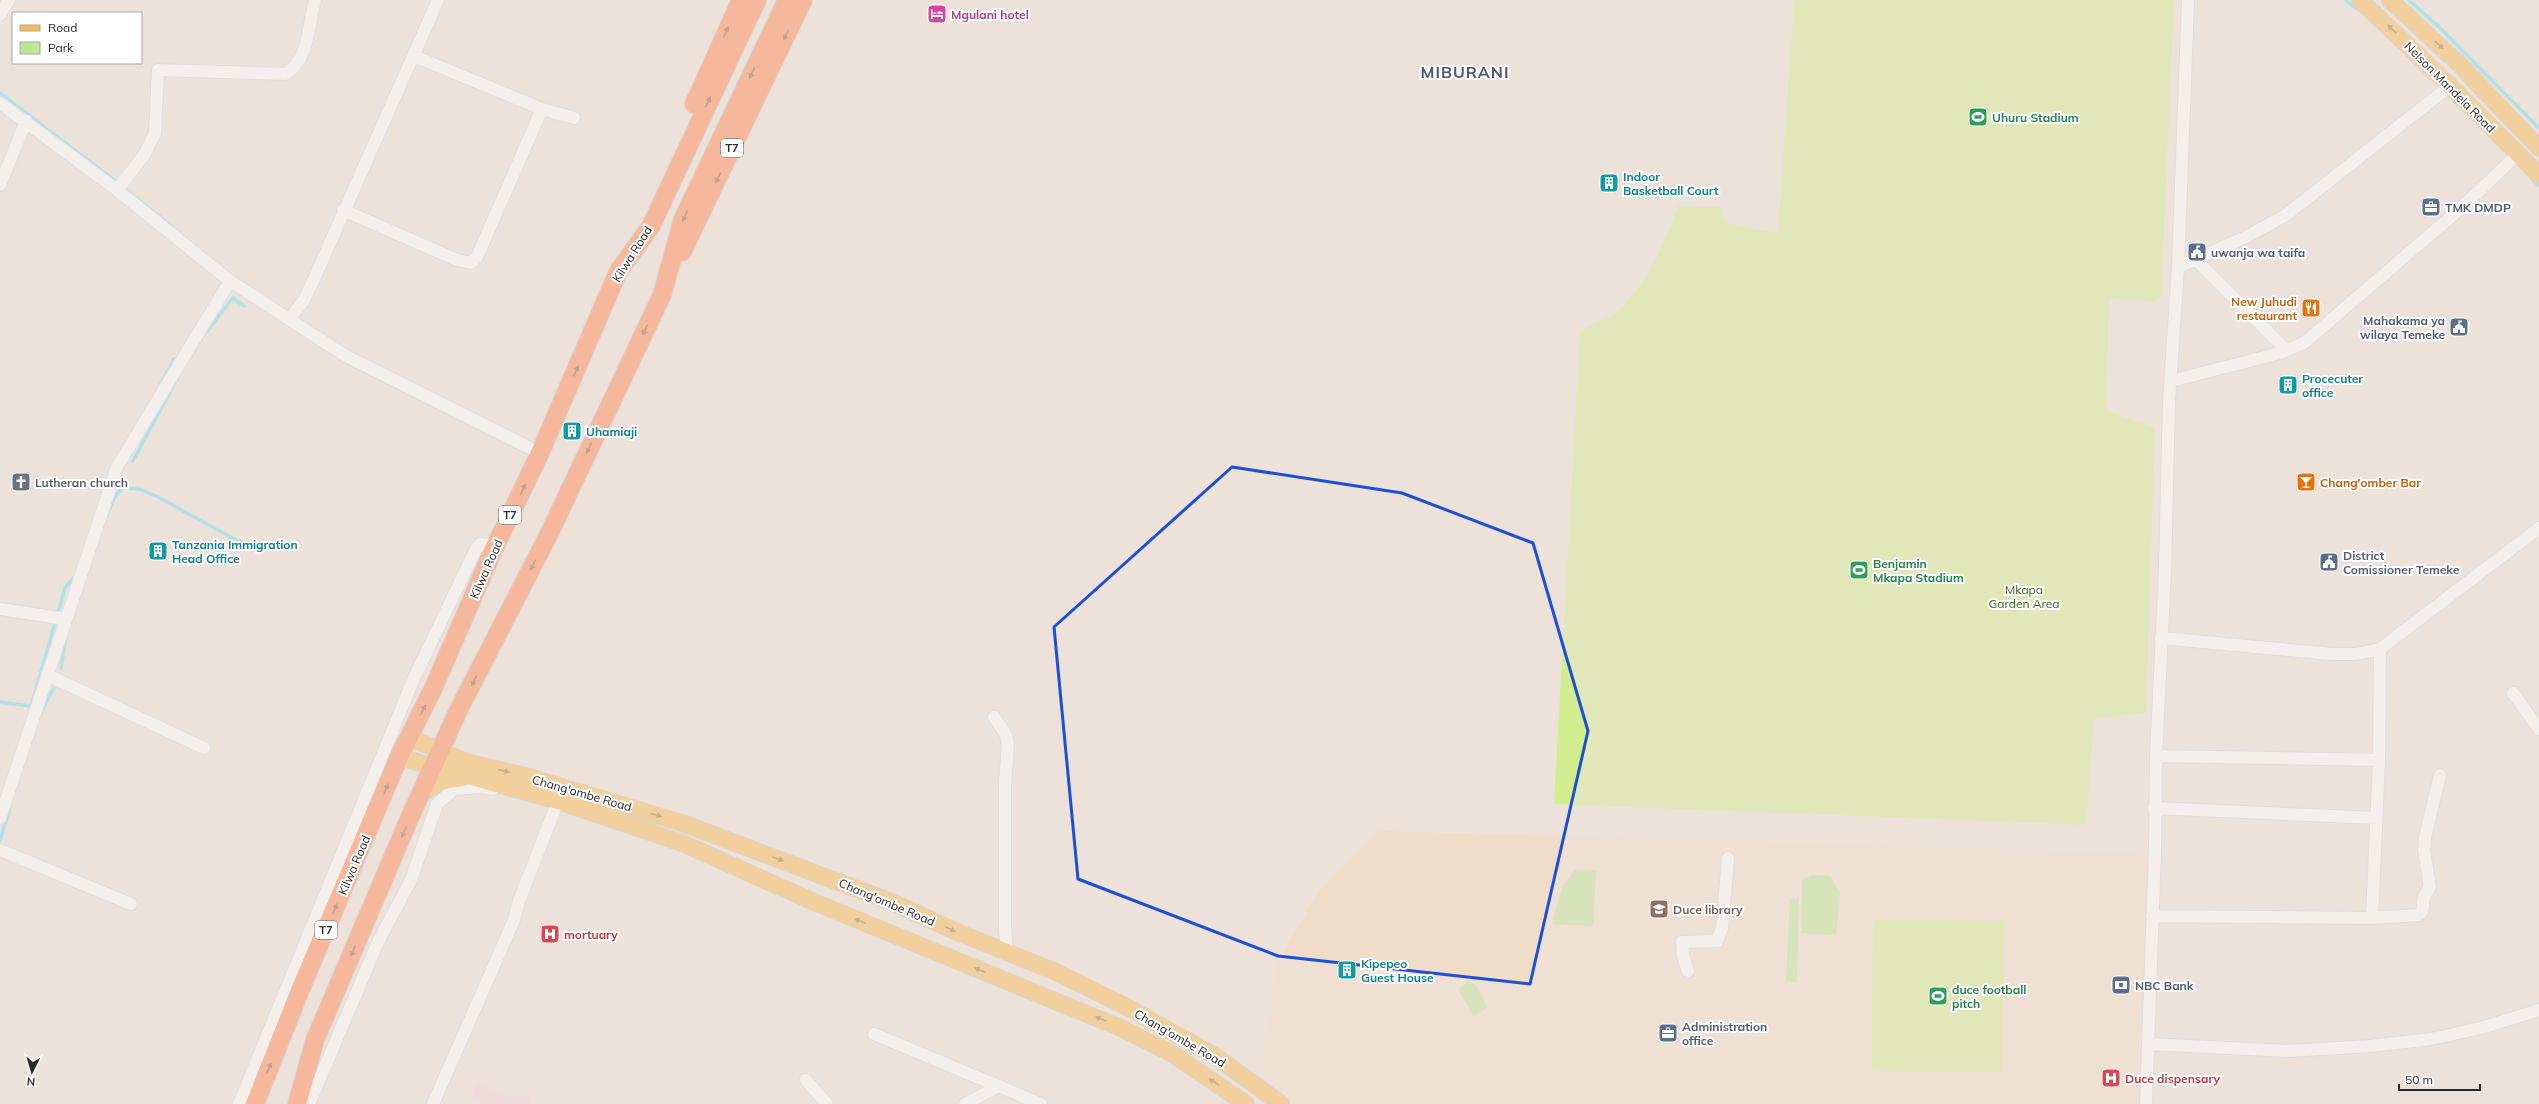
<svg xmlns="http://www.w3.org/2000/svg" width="2539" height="1104" font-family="Mulish,sans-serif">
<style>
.education{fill:#efddc8}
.medical{fill:#f3d6dc}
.green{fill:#bae594}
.pitch{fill:#d2ed8f}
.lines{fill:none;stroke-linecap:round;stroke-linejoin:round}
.stream{stroke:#68e0f3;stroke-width:3.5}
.minor-casing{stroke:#cfd5e3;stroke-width:14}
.major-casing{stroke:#c3c3c3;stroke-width:18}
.highway-casing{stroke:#c3c3c3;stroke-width:20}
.minor{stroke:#fff;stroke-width:12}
.major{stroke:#f6bb55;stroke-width:16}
.highway{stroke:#ff8652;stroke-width:18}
.oneway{fill:#90723f}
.oneway2{fill:#89533b}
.marked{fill:none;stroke:#1d4ed8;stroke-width:3;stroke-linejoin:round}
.labels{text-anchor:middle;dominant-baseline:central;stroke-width:4;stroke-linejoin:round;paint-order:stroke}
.shield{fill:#fff;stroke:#696969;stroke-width:1}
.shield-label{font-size:11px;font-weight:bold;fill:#292929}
.hotel-label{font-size:12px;font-weight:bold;fill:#b23c85;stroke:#fff;text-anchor:start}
.street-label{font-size:12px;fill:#292929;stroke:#fff}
.leisure-label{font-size:12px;font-weight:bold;fill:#27864d;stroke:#fff;text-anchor:start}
.culture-label{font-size:12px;font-weight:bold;fill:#0d838f;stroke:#fff;text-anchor:start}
.service-label{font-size:12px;font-weight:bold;fill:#4e5e75;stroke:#fff;text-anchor:start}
.food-label{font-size:12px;font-weight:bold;fill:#c56008;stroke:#fff;text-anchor:end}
.worship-label{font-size:12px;font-weight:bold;fill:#5b616d;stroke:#fff;text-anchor:start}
.park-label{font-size:12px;fill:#326817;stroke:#fff}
.education-label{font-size:12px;font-weight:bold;fill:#785e54;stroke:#fff;text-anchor:start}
.health-label{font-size:12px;font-weight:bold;fill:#be3a42;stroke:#fff;text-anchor:start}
.district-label{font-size:16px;font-weight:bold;letter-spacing:1px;fill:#48587b;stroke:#fff}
</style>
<rect width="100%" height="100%" fill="#ece2da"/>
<path class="education" d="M1380,831l769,23 -6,250h-852l-30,-29 17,-114 42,-72z"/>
<path class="medical" d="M477,1084l36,13 1,-2 7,2 1,-2 9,3 -2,5 3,1h-46l-15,-5z"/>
<path class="green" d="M1575,870h21l-3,56 -41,-2 10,-37z
M1812,875l18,1 10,16 -4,43 -35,-2 1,-52z
M1799,898l-2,81h-2l3,3 -12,-1 4,-82z
M1468,981l9,5 10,22 -13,7 -16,-25z"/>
<path class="pitch" d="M1794,0h380l-13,297 -5,4 -47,-2 -3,112 49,16 -9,286 -52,5 -8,107 -532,-21 26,-472c11,-10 27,-11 38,-21 29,-26 47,-68 60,-105l43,1 4,16 53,10z
M1873,920l131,1 -2,151 -130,-1z"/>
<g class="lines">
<path class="stream" d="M2345,0l17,12
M2409,0l31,28 99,100
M0,93l115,88
M2531,178l8,8
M125,189l48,38
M204,335l29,-37 11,8
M160,385l14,-26
M133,461l44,-82
M107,515l7,-17 9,-11 19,3 16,7 78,43 26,9
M61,668l5,-31
M0,702l31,4
M30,710l35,-122 11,-13
M40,714l14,-26
M0,841l10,-34"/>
<defs>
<path id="minor" d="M0,15l9,-15
M414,56l128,53 32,9
M0,103l117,87 113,91 116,75 194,97
M0,185l26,-64
M117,190l27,-35 11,-22 3,-63 127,4c25,-14 23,-50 30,-74
M343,210l114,50 14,3 6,-6 65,-148
M2196,260l90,90
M2178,267l68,-30 40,-22 164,-129
M290,319l14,-19 10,-21 124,-279
M2171,381l109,-28 24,-10 156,-134 58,-55
M0,609l66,10
M2161,638l171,16h24l24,-5 159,-121
M47,675l157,73
M2513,693l26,36
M994,717l11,16 3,10 -3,42v142l2,26
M2156,756l223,4
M2154,808l222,10
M0,818l117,-351 113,-186
M0,850l131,54
M2152,916l220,2 46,-3 4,-3 2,-16 6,-9 -6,-37 1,-12 15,-63
M2372,918l7,-158 1,-111
M1688,971l-5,-15 -1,-14 35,-1 5,-13 6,-70
M874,1034l167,70
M2149,1044l140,7 81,-5 61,-7 50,-11 58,-18
M806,1080l21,24
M239,1104l175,-426 61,-127 5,-7 16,1
M309,1104l70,-164 32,-60 26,-76 17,-15 26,-2 13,2
M433,1104l81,-184 5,-19 39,-100
M965,1104l34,-18
M2146,1104l9,-254 1,-94 9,-185 4,-170 9,-134 10,-267"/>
<path id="major" d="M2360,0l90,86 89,89
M2390,0l69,64 80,84
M409,737l57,25 60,14 156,47 212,80 63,29 99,40 71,35 88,49 66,48
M399,757l159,44 124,42 132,59 307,126 50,25 75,51
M422,793l20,-12 21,-3"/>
<path id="highway" d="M694,104l47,-104
M682,252l121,-252
M255,1104l46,-116 98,-231 34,-68 59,-136 48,-100 78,-181 33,-46 106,-226
M297,1104l18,-64 95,-223 49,-108 90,-175 113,-239 21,-76 104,-219"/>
</defs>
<use href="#minor" class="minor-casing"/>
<use href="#major" class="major-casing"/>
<use href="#highway" class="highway-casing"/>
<use href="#minor" class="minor"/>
<use href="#major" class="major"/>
<use href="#highway" class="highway"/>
</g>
<defs><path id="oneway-solid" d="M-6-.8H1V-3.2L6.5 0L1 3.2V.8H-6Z"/></defs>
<g class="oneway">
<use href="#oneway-solid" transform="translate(2392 29) rotate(-137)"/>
<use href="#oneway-solid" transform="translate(2439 45) rotate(44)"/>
<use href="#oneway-solid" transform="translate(504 771) rotate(14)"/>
<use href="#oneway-solid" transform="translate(656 815) rotate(17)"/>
<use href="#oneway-solid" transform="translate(778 859) rotate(20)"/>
<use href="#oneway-solid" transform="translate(860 921) rotate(-158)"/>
<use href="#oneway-solid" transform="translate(950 929) rotate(25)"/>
<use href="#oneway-solid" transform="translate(980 970) rotate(-158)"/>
<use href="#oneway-solid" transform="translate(1101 1019) rotate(-158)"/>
<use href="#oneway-solid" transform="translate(1214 1082) rotate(-148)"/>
</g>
<g class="oneway2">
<use href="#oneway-solid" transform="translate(726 32) rotate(-66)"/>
<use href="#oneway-solid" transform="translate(786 35) rotate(116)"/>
<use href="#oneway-solid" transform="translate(752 73) rotate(115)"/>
<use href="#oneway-solid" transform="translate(708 102) rotate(-65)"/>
<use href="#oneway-solid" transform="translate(718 178) rotate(116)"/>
<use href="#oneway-solid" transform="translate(685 216) rotate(113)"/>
<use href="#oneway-solid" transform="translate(645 330) rotate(116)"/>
<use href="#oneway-solid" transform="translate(576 371) rotate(-67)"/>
<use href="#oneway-solid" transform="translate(589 448) rotate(115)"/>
<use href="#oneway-solid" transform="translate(523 489) rotate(-64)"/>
<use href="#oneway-solid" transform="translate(533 565) rotate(117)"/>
<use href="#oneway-solid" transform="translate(474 681) rotate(117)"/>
<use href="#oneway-solid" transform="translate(423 710) rotate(-63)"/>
<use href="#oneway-solid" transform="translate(386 789) rotate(-68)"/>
<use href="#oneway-solid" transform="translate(404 832) rotate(113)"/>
<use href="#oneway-solid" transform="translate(335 909) rotate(-67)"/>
<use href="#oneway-solid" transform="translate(353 951) rotate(113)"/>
<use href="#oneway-solid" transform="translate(269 1068) rotate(-68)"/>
</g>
<path d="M0 0H2539V1104H0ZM1232,467l170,26 131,50 55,188 -58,253 -252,-28 -200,-77 -24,-252z" fill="#ece2da" fill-opacity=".55" fill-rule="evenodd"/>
<path class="marked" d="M1232,467l170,26 131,50 55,188 -58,253 -252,-28 -200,-77 -24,-252z"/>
<defs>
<symbol id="hotel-square" viewBox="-11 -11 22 22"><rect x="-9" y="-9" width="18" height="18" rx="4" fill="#d1479c" stroke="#fff"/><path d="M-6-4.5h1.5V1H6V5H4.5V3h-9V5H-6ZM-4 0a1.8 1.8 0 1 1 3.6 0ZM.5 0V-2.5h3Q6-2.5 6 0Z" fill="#fff"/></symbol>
<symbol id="stadium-square" viewBox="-11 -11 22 22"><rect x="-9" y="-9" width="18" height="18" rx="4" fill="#2e9e5b" stroke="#fff"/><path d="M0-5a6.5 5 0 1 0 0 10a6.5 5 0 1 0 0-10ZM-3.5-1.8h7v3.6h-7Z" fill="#fff"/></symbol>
<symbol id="building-square" viewBox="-11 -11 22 22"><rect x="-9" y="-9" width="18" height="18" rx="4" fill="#0f9aa8" stroke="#fff"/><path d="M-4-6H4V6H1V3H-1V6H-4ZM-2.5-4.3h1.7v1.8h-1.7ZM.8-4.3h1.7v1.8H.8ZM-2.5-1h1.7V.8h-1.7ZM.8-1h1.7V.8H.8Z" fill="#fff"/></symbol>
<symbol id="office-square" viewBox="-11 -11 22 22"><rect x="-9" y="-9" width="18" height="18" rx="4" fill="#5c6f8a" stroke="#fff"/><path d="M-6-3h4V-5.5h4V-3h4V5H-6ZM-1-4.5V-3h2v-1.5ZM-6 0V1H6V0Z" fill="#fff"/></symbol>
<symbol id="civic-square" viewBox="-11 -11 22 22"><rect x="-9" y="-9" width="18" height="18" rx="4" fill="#5c6f8a" stroke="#fff"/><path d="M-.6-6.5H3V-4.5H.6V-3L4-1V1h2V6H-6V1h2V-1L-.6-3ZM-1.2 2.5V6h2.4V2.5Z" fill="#fff"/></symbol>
<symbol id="restaurant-square" viewBox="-11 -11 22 22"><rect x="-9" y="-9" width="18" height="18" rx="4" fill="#e8710a" stroke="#fff"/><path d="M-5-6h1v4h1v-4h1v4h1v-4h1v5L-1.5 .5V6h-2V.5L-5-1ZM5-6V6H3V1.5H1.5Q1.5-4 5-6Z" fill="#fff"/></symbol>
<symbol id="church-square" viewBox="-11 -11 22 22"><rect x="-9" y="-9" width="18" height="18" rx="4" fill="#6b7280" stroke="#fff"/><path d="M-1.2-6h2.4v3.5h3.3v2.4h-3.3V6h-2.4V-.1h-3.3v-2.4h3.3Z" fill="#fff"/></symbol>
<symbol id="bar-square" viewBox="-11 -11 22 22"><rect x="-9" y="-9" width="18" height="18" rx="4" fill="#e8710a" stroke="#fff"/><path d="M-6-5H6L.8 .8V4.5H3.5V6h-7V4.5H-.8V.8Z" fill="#fff"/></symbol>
<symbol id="university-square" viewBox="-11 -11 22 22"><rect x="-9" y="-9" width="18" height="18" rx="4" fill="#8d6e63" stroke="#fff"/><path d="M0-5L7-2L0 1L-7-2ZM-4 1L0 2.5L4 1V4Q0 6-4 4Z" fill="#fff"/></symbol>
<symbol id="hospital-square" viewBox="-11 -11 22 22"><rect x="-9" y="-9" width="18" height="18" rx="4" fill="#e0444e" stroke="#fff"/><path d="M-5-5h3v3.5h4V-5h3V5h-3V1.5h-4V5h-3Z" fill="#fff"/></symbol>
<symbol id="bank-square" viewBox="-11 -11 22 22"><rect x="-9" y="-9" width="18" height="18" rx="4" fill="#5c6f8a" stroke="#fff"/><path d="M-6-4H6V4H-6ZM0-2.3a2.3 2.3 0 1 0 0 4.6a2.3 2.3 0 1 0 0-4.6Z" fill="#fff"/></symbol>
</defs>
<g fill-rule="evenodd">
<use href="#hotel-square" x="926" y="3" width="22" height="22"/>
<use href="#stadium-square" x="1967" y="106" width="22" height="22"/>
<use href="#building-square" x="1598" y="172" width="22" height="22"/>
<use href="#office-square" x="2420" y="196" width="22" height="22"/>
<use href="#civic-square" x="2186" y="241" width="22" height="22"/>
<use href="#restaurant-square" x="2300" y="297" width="22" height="22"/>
<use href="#civic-square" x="2448" y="316" width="22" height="22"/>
<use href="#building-square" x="2277" y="374" width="22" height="22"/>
<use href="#building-square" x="561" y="420" width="22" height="22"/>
<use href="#church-square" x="10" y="471" width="22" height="22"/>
<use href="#bar-square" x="2295" y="471" width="22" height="22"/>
<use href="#building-square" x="147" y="540" width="22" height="22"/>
<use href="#civic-square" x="2318" y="551" width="22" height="22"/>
<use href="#stadium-square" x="1848" y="559" width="22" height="22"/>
<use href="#university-square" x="1648" y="898" width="22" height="22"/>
<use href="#hospital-square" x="539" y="923" width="22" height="22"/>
<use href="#building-square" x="1336" y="959" width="22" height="22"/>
<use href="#bank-square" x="2110" y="974" width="22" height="22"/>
<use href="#stadium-square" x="1927" y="985" width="22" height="22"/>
<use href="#office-square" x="1657" y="1022" width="22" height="22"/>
<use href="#hospital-square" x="2100" y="1067" width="22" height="22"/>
</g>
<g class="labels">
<g class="shield">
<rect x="721" y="139" width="22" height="18" rx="3"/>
<rect x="499" y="506" width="22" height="18" rx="3"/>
<rect x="315" y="921" width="22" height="18" rx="3"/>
</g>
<g class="shield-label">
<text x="732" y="148">T7</text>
<text x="510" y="515">T7</text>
<text x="326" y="930">T7</text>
</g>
<g class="hotel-label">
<text x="951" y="14">Mgulani hotel</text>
</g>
<g class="street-label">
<text transform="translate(2450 87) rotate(45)">Nelson Mandela Road</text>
<text transform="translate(632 254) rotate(-58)">Kilwa Road</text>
<text transform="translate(486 569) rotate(-66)">Kilwa Road</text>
<text transform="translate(582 793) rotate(16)">Chang'ombe Road</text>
<text transform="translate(354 865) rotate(-67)">Kilwa Road</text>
<text transform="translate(887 902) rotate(23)">Chang'ombe Road</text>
<text transform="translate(1180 1038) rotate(30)">Chang'ombe Road</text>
</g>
<g class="leisure-label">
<text x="1992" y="117">Uhuru Stadium</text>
<text x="1873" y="563">Benjamin<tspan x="1873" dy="14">Mkapa Stadium</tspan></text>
<text x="1952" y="989">duce football<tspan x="1952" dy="14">pitch</tspan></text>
</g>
<g class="culture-label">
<text x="1623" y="176">Indoor<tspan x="1623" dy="14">Basketball Court</tspan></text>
<text x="2302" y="378">Procecuter<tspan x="2302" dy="14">office</tspan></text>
<text x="586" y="431">Uhamiaji</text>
<text x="172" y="544">Tanzania Immigration<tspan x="172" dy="14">Head Office</tspan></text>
<text x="1361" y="963">Kipepeo<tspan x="1361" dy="14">Guest House</tspan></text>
</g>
<g class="service-label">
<text x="2445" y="207">TMK DMDP</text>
<text x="2211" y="252">uwanja wa taifa</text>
<text x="2445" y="320" text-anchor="end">Mahakama ya<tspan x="2445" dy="14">wilaya Temeke</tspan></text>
<text x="2343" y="555">District<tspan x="2343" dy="14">Comissioner Temeke</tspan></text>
<text x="2135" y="985">NBC Bank</text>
<text x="1682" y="1026">Administration<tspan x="1682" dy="14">office</tspan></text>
</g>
<g class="food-label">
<text x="2297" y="301">New Juhudi<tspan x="2297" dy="14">restaurant</tspan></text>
<text x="2320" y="482" text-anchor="start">Chang'omber Bar</text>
</g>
<g class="worship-label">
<text x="35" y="482">Lutheran church</text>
</g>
<g class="park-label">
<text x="2024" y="589">Mkapa<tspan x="2024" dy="14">Garden Area</tspan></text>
</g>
<g class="education-label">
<text x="1673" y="909">Duce library</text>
</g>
<g class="health-label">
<text x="564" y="934">mortuary</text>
<text x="2125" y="1078">Duce dispensary</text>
</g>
<g class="district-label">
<text x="1465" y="72">MIBURANI</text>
</g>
</g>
<rect x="12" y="12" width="130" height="52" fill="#ffffff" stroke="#a9a9a9"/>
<rect x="20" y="25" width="20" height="6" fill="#f6bb55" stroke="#a9a9a9"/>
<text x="48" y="32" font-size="12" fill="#292929">Road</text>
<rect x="20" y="42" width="20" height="12" fill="#bae594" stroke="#a9a9a9"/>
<text x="48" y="52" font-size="12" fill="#292929">Park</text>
<g transform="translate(32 1072) rotate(185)" stroke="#ffffff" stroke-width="3" paint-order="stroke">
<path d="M0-3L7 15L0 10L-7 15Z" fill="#292929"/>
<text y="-6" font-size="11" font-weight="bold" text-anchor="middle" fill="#292929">N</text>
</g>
<path d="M2399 1084v6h81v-6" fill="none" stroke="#292929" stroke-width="2"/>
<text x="2405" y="1084" font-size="12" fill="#292929" stroke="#ffffff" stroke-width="3" paint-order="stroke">50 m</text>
</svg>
